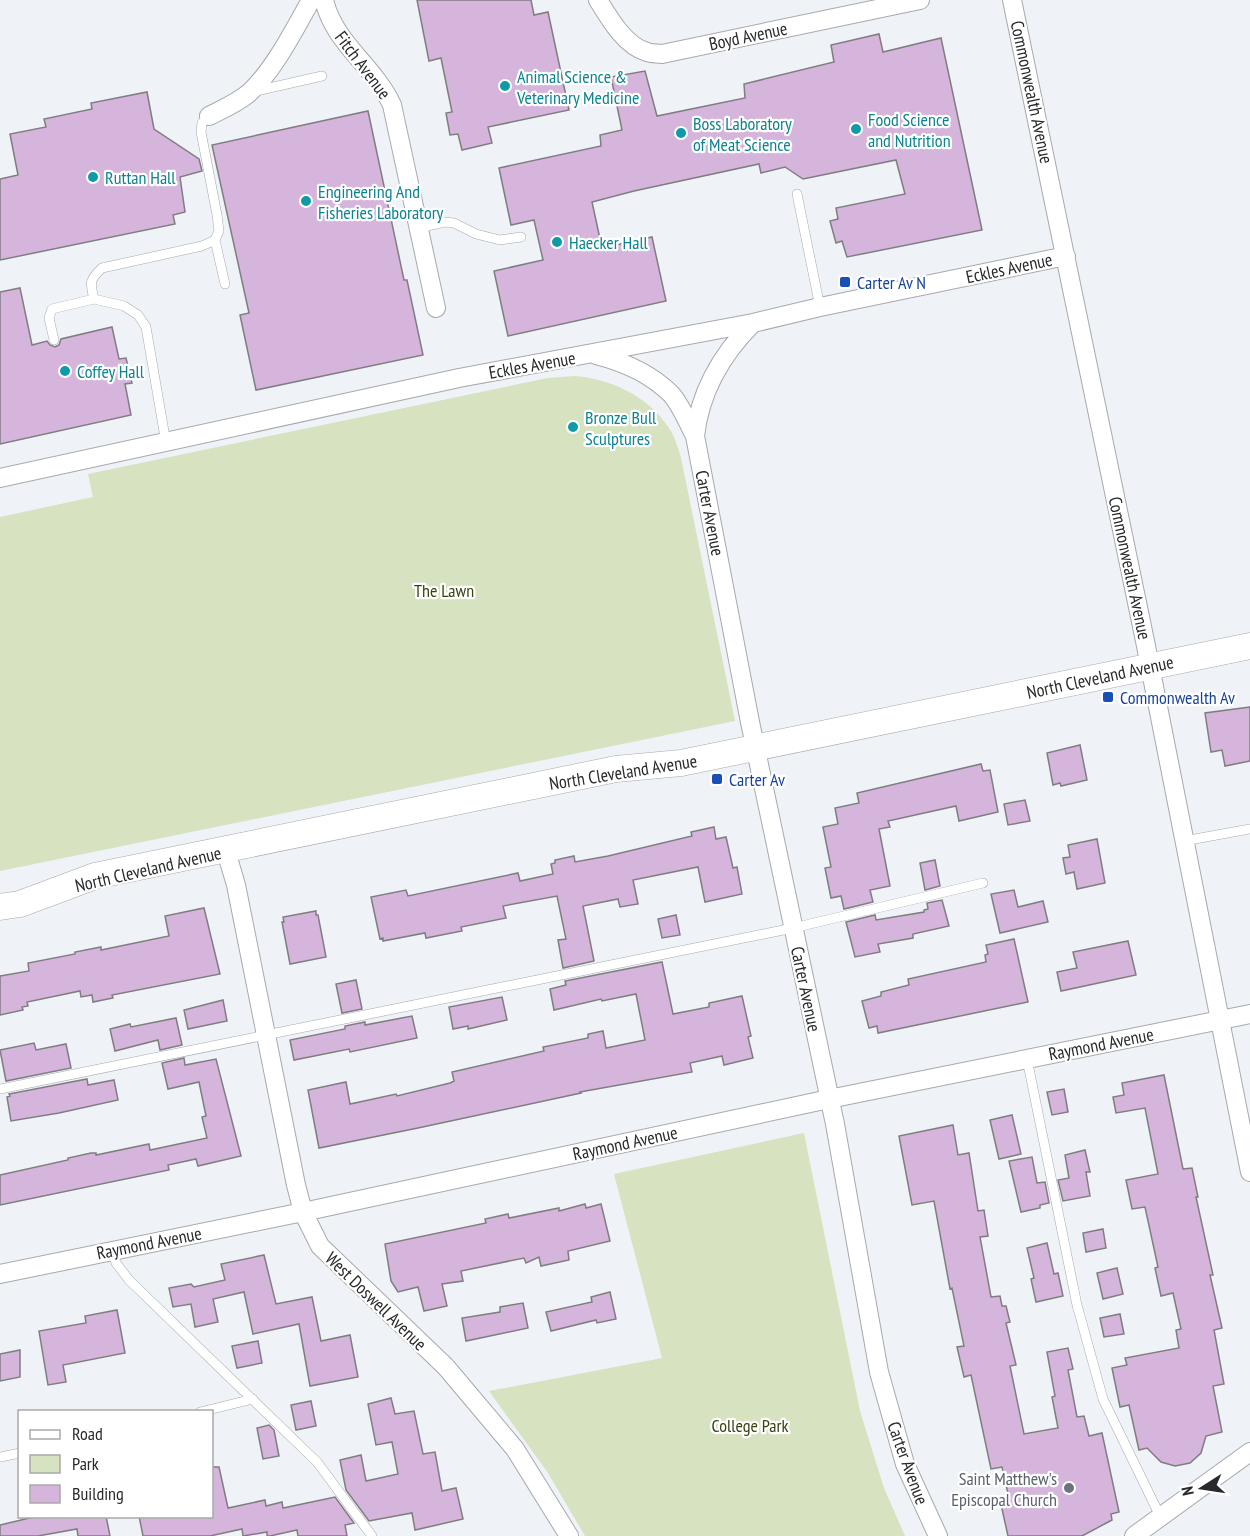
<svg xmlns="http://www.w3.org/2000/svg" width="1250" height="1536" font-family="'PT Sans Narrow',sans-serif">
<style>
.green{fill:#d7e2c0}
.building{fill:#d5b5dc;stroke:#807d81;stroke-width:1.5}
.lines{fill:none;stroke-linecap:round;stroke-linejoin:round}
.service-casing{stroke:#a6a9ae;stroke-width:10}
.minor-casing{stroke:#a6a9ae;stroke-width:20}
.secondary-casing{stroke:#a6a9ae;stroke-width:27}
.service{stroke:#fff;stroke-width:9}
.minor{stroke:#fff;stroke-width:18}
.secondary{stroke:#fff;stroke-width:26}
.culture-dot{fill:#0f9aa8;stroke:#fff;stroke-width:2}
.transit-dot{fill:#1a4fb4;stroke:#fff;stroke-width:2}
.worship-dot{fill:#6b7280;stroke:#fff;stroke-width:2}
.labels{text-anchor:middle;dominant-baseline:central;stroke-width:4.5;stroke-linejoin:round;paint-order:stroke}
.street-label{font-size:18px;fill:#28292a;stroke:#fff}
.culture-label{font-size:18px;fill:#0d838f;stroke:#fff;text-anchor:start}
.transit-label{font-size:18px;fill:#164399;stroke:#fff;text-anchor:start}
.park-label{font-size:18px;fill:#37430f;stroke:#fff}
.worship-label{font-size:18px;fill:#5b616d;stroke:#fff;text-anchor:end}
</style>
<rect width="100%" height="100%" fill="#eff2f7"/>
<path class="green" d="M575,376c36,3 73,20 94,52 6,9 9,20 12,30l54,263 -735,150v-354l93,-20 -5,-23 460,-96z
M804,1133l56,278 24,77 21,48h-320l-37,-63 -59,-82 173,-33 -48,-184z"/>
<path class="building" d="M417,0h114l3,15 14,-3 21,98 -81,17 4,16 -30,7 -4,-16 -8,1 -4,-22 6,-1 -11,-54 -12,3z
M879,34l4,18 58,-14 41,192 -135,27 -5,-16 -6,2 -6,-22 8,-2 -2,-11 69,-14 -9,-34 -93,19 -18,-12 -24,6 -2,-9 -125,27 -42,11 10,46 50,-11 14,64 -158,35 -14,-65 49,-11 -9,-40 -23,5 -12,-57 102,-22 -1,-11 22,-5 -11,-53 34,-6 12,45 88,-18 -1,-14 90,-22 -3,-17z
M147,92l7,37 45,30 3,12 -22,6 5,35 -12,3 2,9 -175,36v-81l18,-4 -8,-41 36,-7 -2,-8 48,-10 -1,-6z
M368,111l36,169h3l16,75 -167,35 -16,-75 9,-2 -37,-168z
M20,288l12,57 15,-4 3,4 5,2 4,-2 2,-6 51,-12 7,32 7,-1 6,25 -7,1 6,31 -131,29v-152z
M1250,707v54l-25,5 -3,-16 -11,2 -6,-39z
M1080,745l7,35 -26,6 -1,-3 -7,2 -6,-32z
M981,764l2,7 7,-1 8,42 -39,9 -3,-15 -68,15 2,6 -11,2 11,57 -20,4 3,12 -29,7 -3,-13 -10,2 -6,-30 6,-1 -8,-40 15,-3 -3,-16 24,-5 -2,-10z
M1025,800l5,21 -22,4 -4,-21z
M714,827l2,12 10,-2 7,31 4,-1 5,27 -37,8 -7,-35 -65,13 5,24 -18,3 -2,-8 -35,7 11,55 -31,7 -5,-28 8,-1 -9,-43 -54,10 3,12 -45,9 1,4 -36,7 -1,-5 -42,8v-3l-3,1 -9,-42 35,-7 2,6 110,-23 2,8 33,-7 -2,-10 4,-1v-3l19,-4 1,6 33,-6 84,-20 -1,-4z
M1097,839l8,44 -28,6 -3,-17 -8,2 -3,-16 7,-1 -2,-12z
M935,860l5,26 -15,4 -5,-27z
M1014,890l4,17 25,-6 5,21 -48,11 -9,-39z
M942,900l7,26 -36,8v4l-35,6 2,8 -25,5 -9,-35 29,-7 1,5 48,-8v-2l4,-1 -1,-6z
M204,908l16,66 -108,21 1,3 -20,4 -1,-7 -11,2 -1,-6 -53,11 1,4 -6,1 1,3 -23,5v-39l29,-5 -1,-8 47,-9v-2l26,-5v3l68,-14 -4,-20z
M316,911v4h2l8,42 -36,7 -8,-42h2l-1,-5z
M676,915l4,20 -18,3 -4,-19z
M1014,939l14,63 -150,31 -1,-7 -8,2 -7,-27 19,-5v-4l28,-7 -1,-6 78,-17 -1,-7 3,-1 -2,-9z
M1128,941l8,34 -75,16 -4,-19 20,-4 -4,-16z
M662,962l11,52 36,-7v-4l33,-7 9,40 -3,1 5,21 -29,7 -2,-9 -32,7 2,9 -112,20 1,1 -163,35 -99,20 -11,-58 38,-8 4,22 46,-10 1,2 53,-13 4,-2 -2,-9 92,-21 -1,-4 45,-9v-4l15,-3 3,17 39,-8 -9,-46 -34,7 -1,-2 -47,11 -4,-21 16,-4 -1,-4z
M356,980l6,29 -20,4 -6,-29z
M502,997l5,23 -39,9v-3l-15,3 -4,-22z
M223,1000l4,21 -39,8 -4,-19z
M412,1016l5,22 -67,14 -1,-3 -55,11 -4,-20 55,-11v-3l20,-4v3z
M176,1018l6,27 -22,5 -2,-10 -43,11 -5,-22 20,-5 1,3z
M34,1043l2,7 30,-6 5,24 -65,13 -6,-31z
M184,1058l1,7 31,-6 25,97 -43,10 -2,-7 -28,6 1,5 -169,35v-30l68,-15v-2l23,-5h5v2l53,-11 1,6 57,-12 -5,-21 4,-1 -7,-34 -31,7 -6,-26z
M1164,1075l19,94 9,-1 6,29h-2l17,78h-3l12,53 -8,2 10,54 -11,2 9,46 -16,4 -5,17 -11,10 -15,3 -14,-4 -14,-14 -8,2 -10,-45 -9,2 -8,-39 15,-3 -2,-7 54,-10 -3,-18 5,-1 -8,-36 -12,3 -6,-28 3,-1 -13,-60 -13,2 -6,-29 32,-6 -13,-66 -29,5 -3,-16 11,-2 -2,-12z
M87,1079l1,6 26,-5 4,20 -59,13 -48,8 -4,-24 3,-1 -1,-2z
M1064,1089l4,23 -16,3 -5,-23z
M1012,1115l9,39 -22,5 -9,-39z
M953,1125l5,30 11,-2 9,58 6,-1 4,26 -8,1 11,60 9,-1 2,10h4l4,16 -4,1 10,42 -6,1 14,68 34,-6 -6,-31 3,-1 -8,-44 21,-4 5,21 -5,1 9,47 7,-1 5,20 13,-3 17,79 -8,2 1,6 -30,16h-74l-8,-36 9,-2 -7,-31 -11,2 -20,-94 -7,2 -7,-30 7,-1 -12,-58 -2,1 -16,-88 -22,4 -13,-69z
M1085,1150l5,22h-4l4,24 -27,5 -5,-21 11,-2 -4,-23z
M1032,1157l5,26 8,-1 4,21 -9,2v3l-19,4 -12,-51z
M585,1204l1,4 15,-4 9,37 -42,10 1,9 -28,6 -2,-9 -13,6 -2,-5 -63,13 2,10 -21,3 5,22 -23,5 -6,-24 -20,5 -7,-11 -6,-37 101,-21 -1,-4 23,-5 1,4 50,-10v3z
M1103,1229l3,19 -20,4 -3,-19z
M1047,1243l7,31 4,-1 5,23 -27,6 -5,-23 3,-1 -7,-30z
M264,1255l12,49 36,-7 9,44 29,-6 8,42 -48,9 -11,-62 -46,10 -9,-42 -31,7 5,23 -23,5 -4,-23 -18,3 -4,-19 22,-4 3,3 31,-7 -4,-16z
M1117,1268l6,26 -20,5 -6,-26z
M610,1292l6,27 -19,4 -1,-3 -45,11 -5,-19 46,-10 -1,-5z
M523,1303l5,25 -62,13 -4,-23 38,-6v-5z
M117,1310l8,43 -62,12 3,17 -18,3 -9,-54 47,-8 -1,-7z
M1120,1314l4,20 -20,3 -4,-19z
M258,1341l4,22 -25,5 -5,-22z
M20,1350v27l-20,4v-27z
M391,1398l4,16 19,-3 9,43 12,-2 7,39 14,-3 7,31 -48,11 -3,-17 -43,8 -23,-31 -6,-30 21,-5 5,26 32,-7 -6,-32 -16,3 -8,-41z
M311,1401l5,25 -20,4 -5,-25z
M269,1425l5,5 5,26 -16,3 -6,-31z
M212,1467h7l9,41 37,-8 1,6 16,-4 1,6 52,-11 19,26 -9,2 2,11h-49l-1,-6 -27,6h-3v-4l-24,4 -1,-7 -32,7h-67l-4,-20h73z
M38,1516h68l4,20h-32l-1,-7 -39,7h-38v-11z"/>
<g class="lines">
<defs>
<path id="service" d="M256,91l66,-15
M797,194l23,113
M418,228l27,-6 9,1 22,11 24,6 21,-3
M215,240l10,44
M94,299c-4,-16 -5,-19 8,-31l100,-22 13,-6 4,-9 -2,-16 -16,-83 1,-9 7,-7
M54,340l-5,-22 3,-9 42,-10 30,7 14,9 8,12 20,116
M1184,841l66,-12
M1027,1059l50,246 26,94 57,117
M0,1089l793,-161 190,-45
M112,1250l4,13 13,17 188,182 55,74
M200,1412l53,-13
M0,1457l20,-4"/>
<path id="minor" d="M324,0c10,43 50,66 68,105l44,203
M598,0c11,18 27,46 49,52 5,2 10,1 15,2l258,-54
M1012,0l133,641 105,531
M209,116c14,-7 28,-13 40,-23 25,-23 45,-63 62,-93
M753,323c-31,31 -53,69 -58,113l55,286 85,402 44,248 26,92 33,72
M596,355c28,7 55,19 75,39 10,11 17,29 24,42
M0,478l459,-100 294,-55 67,-16 246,-51
M226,851l10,34 60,300 7,27 17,34 126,121 69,82 54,87
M0,1274l303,-62 526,-113 421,-85
M1134,1536l116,-84"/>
<path id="secondary" d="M0,907l20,-3 75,-28 521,-107 65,-6 569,-117"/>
</defs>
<use href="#service" class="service-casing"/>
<use href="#minor" class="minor-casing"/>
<use href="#secondary" class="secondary-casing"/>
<use href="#service" class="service"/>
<use href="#minor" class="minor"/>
<use href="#secondary" class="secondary"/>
</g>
<g class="culture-dot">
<circle cx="505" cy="86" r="6"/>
<circle cx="856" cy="129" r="6"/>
<circle cx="681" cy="133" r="6"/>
<circle cx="93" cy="177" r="6"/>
<circle cx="306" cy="201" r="6"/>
<circle cx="557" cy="242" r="6"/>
<circle cx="65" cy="371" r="6"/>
<circle cx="573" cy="427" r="6"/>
</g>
<g class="transit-dot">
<rect x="839" y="276" width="12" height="12" rx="3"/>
<rect x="1102" y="691" width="12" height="12" rx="3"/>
<rect x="711" y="773" width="12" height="12" rx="3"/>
</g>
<circle class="worship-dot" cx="1069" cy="1488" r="6"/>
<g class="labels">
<g class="street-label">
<text transform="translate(748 36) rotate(-12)">Boyd Avenue</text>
<text transform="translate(363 65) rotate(53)">Fitch Avenue</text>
<text transform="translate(1032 92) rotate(78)">Commonwealth Avenue</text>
<text transform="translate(1009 268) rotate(-12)">Eckles Avenue</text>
<text transform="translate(532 365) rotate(-10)">Eckles Avenue</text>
<text transform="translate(710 513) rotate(79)">Carter Avenue</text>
<text transform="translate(1130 568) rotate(78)">Commonwealth Avenue</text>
<text transform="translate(1100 677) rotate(-12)">North Cleveland Avenue</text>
<text transform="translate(623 772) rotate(-9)">North Cleveland Avenue</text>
<text transform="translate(148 869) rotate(-13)">North Cleveland Avenue</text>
<text transform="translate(806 989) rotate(78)">Carter Avenue</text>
<text transform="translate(1101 1044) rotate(-11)">Raymond Avenue</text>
<text transform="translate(625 1143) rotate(-12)">Raymond Avenue</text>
<text transform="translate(149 1243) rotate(-11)">Raymond Avenue</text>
<text transform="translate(376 1301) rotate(44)">West Doswell Avenue</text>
<text transform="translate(908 1463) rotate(70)">Carter Avenue</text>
</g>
<g class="culture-label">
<text x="517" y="76">Animal Science &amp;<tspan x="517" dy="21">Veterinary Medicine</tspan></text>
<text x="868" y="119">Food Science<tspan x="868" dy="21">and Nutrition</tspan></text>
<text x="693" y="123">Boss Laboratory<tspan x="693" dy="21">of Meat Science</tspan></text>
<text x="105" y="177">Ruttan Hall</text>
<text x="318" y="191">Engineering And<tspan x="318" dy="21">Fisheries Laboratory</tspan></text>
<text x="569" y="242">Haecker Hall</text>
<text x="77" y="371">Coffey Hall</text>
<text x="585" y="417">Bronze Bull<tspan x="585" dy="21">Sculptures</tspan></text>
</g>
<g class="transit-label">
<text x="857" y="282">Carter Av N</text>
<text x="1120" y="697">Commonwealth Av</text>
<text x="729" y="779">Carter Av</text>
</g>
<g class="park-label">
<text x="444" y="590">The Lawn</text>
<text x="750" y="1425">College Park</text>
</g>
<g class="worship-label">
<text x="1057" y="1478">Saint Matthew's<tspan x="1057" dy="21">Episcopal Church</tspan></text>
</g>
</g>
<rect x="18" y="1410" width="195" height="108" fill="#ffffff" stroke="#a9a9aa" stroke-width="1.5"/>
<rect x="30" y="1430" width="30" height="9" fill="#ffffff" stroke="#a9a9aa" stroke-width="1.5"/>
<text x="72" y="1440" font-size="18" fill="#28292a">Road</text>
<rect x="30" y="1455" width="30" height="18" fill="#d7e2c0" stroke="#a9a9aa" stroke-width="1.5"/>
<text x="72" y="1470" font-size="18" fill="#28292a">Park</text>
<rect x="30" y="1485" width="30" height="18" fill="#d5b5dc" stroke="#a9a9aa" stroke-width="1.5"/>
<text x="72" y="1500" font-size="18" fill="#28292a">Building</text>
<g transform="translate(1202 1488) rotate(258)" stroke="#ffffff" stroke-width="4.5" paint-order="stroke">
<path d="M0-4.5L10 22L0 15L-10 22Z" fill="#28292a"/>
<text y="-9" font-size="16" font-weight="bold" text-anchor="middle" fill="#28292a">N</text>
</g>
</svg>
